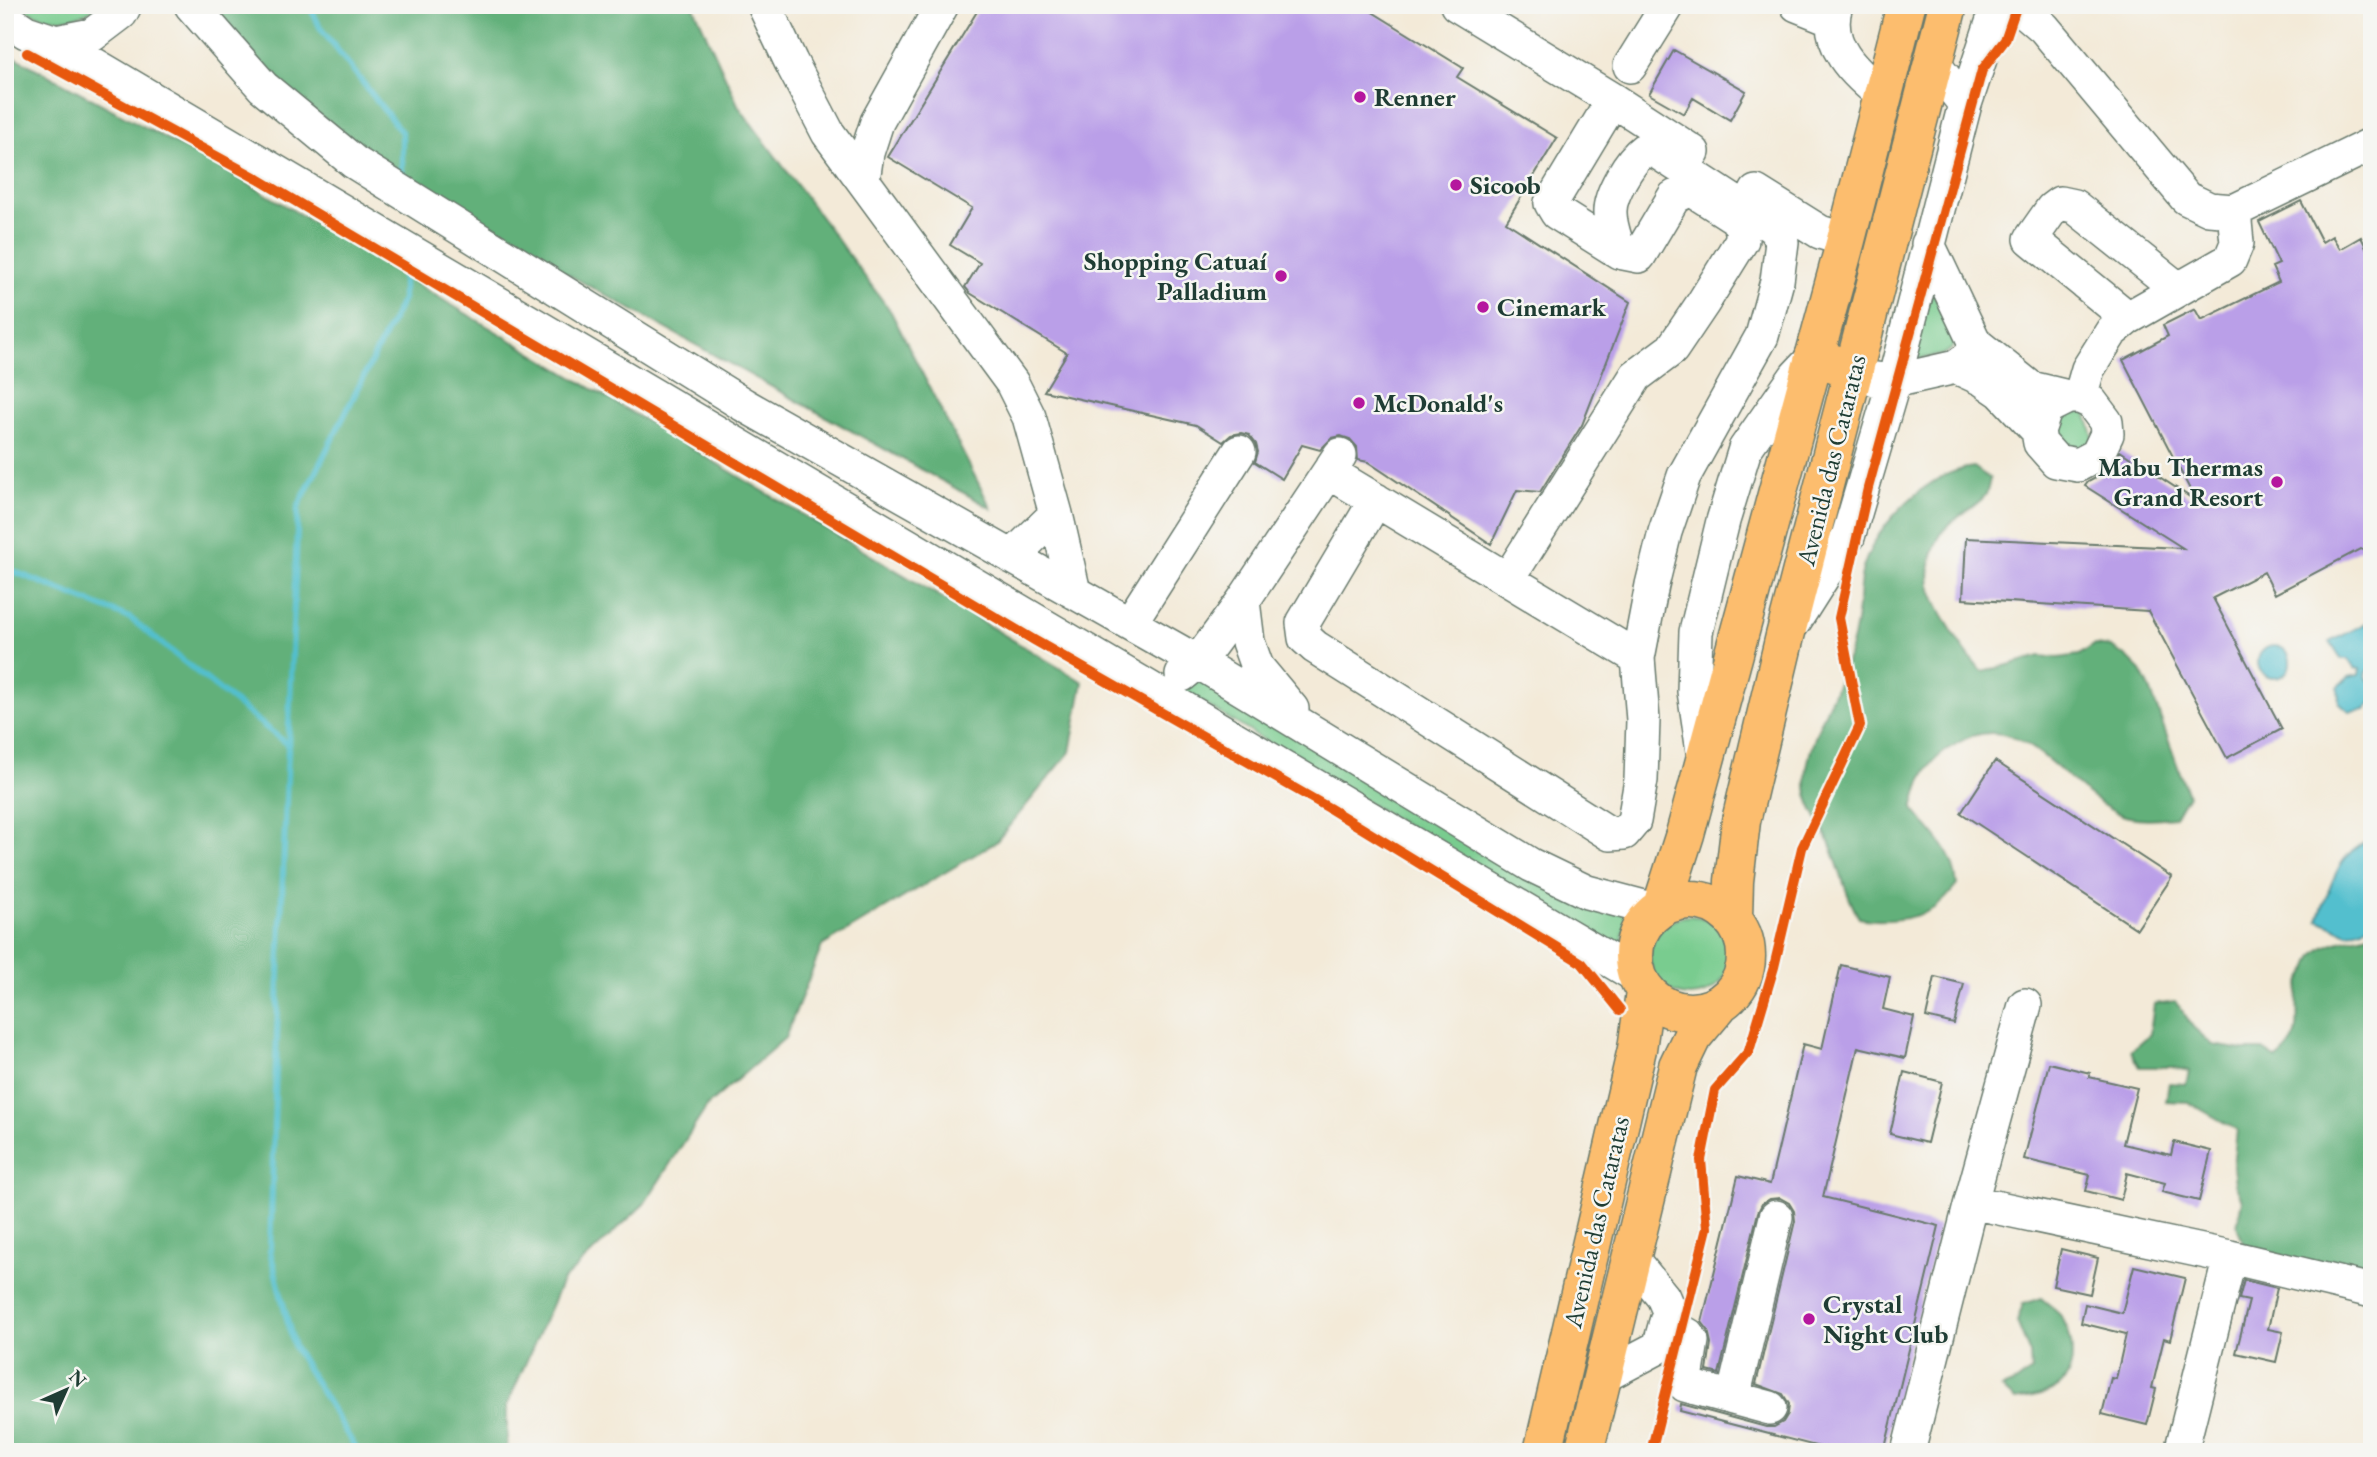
<svg xmlns="http://www.w3.org/2000/svg" width="2377" height="1457" font-family="'EB Garamond',serif">
<style>
.green{fill:#79cc8f;stroke:#4c8462;stroke-width:2}
.forest{fill:#62b07a;stroke:#407657;stroke-width:2}
.water{fill:#53bfce;stroke:#397e81;stroke-width:2}
.lines{fill:none;stroke-linecap:round;stroke-linejoin:round}
.stream{stroke:#53bfce;stroke-width:6}
.building{fill:#ba9fe8}
.minor-casing{stroke:#697a6d;stroke-width:36}
.major-casing{stroke:#697a6d;stroke-width:41}
.highway-casing{stroke:#697a6d;stroke-width:41}
.minor{stroke:#fff;stroke-width:33}
.major{stroke:#fcbd6e;stroke-width:38}
.highway{stroke:#fcbd6e;stroke-width:38}
.cycleway-casing{stroke:#f6f6f2;stroke-width:15}
.cycleway{stroke:#e8590c;stroke-width:10}
.poi-dot{fill:#b5179e;stroke:#f6f6f2;stroke-width:2.5}
.labels{text-anchor:middle;dominant-baseline:central;stroke-width:5;stroke-linejoin:round;paint-order:stroke}
.poi-label{font-size:26px;font-weight:bold;fill:#1f3d34;stroke:#f6f6f2;text-anchor:start}
.street-label{font-size:26px;fill:#1f3d34;stroke:#f6f6f2}
</style>
<rect width="100%" height="100%" fill="#f6f6f2"/>
<filter id="ink" filterUnits="userSpaceOnUse"><feTurbulence type="fractalNoise" baseFrequency=".0143" numOctaves="2"/><feDisplacementMap in="SourceGraphic" scale="14" xChannelSelector="R" yChannelSelector="G"/><feConvolveMatrix kernelMatrix="1 2 1 2 8 2 1 2 1" color-interpolation-filters="sRGB"/></filter>
<filter id="wash" filterUnits="userSpaceOnUse"><feTurbulence type="fractalNoise" baseFrequency=".00686" numOctaves="4" result="noise"/><feDisplacementMap in="SourceGraphic" scale="28" xChannelSelector="R" yChannelSelector="G"/><feGaussianBlur stdDeviation="1.57" result="paint"/><feColorMatrix in="noise" values="0 0 0 0 0 0 0 0 0 0 0 0 0 0 0 0 0 1.4 0 .05"/><feComposite in="paint" operator="in"/></filter>
<g filter="url(#wash)">
<rect width="100%" height="100%" fill="#f3ead8"/>
<path class="green" d="M18,5h82c-26,19 -56,18 -82,0z
M1926,281l8,12 21,50c-6,14 -22,13 -36,16l-4,-1z
M2061,411l25,1 9,31 -34,10 -12,-29z
M1198,679l432,231 -7,25v22l-440,-266z
M1650 956a40 40 0 1 1 80 0a40 40 0 1 1-80 0Z"/>
<path class="forest" d="M211,5h482l46,102 152,205 100,196 -525,-290 -207,-145z
M5,52l229,123 849,507 -13,70 -74,90 -174,104 -37,92 -77,67 -64,99 -82,77 -55,124v47h-502z
M1974,467l16,12c-1,4 -2,11 -4,15 -7,12 -31,22 -41,35 -12,14 -18,38 -15,56 5,22 36,72 53,87l57,-16 19,2 20,-3 15,-10 17,2 16,10 14,14 9,18 38,106 -13,22c-17,1 -36,4 -53,-2 -55,-20 -99,-114 -166,-71 -30,18 -35,32 -43,65 21,27 40,40 44,76 -7,9 -14,17 -23,23 -20,12 -53,15 -75,10 -15,-25 -19,-52 -31,-79 -7,-16 -22,-36 -22,-54 -2,-38 27,-85 39,-120 7,-19 11,-38 13,-58 2,-13 1,-29 6,-42 15,-43 64,-93 110,-98z
M2372,933v350l-128,-38 -7,-19 5,-26 -7,-16 -2,-18 4,-36 -49,-28 -22,-1 3,-18 17,1 3,-13 -17,-4h-32l-9,-16 19,-17 4,-30 22,-3 17,26 20,18 30,5h20l14,9c31,-25 16,-39 22,-73 1,-6 7,-12 10,-19 3,-7 4,-13 11,-17 14,-10 36,-12 52,-17z
M2041,1298c5,5 12,9 17,14 13,16 20,49 7,68 -10,15 -33,17 -50,20l-13,-12 15,-6 14,-11 -1,-17 -13,-32 6,-18z"/>
<path class="water" d="M2366,623l6,9v36l-5,4 -1,5 6,8v17l-7,8 -15,2 -11,-10 -1,-15 11,-10 10,-2 1,-6 -6,-1 -6,-9h-7l-11,-17z
M2258 662a16 16 0 1 1 32 0a16 16 0 1 1-32 0Z
M2372,841v84l-25,8 -29,-13c10,-26 21,-74 54,-79z"/>
<g class="lines">
<path class="stream" d="M309,5l12,24 81,104v46
M5,568l125,50 158,127
M358,1452l-64,-105 -24,-96 9,-281 19,-463 105,-208v-36"/>
</g>
<g id="blocks">
<path class="building" d="M981,5h380l102,63 -6,9 100,61 -51,84 124,80 -48,123 -42,67 -23,-2 -26,54 -123,-82 -10,-2 -1,-13 -7,-8 -9,-3 -9,2 -12,12 -18,-5 -20,34 -27,-17 3,-10 -2,-8 -7,-9 -8,-2 -10,2 -8,7 -27,-17 -152,-34 23,-38 -97,-60 -5,-6 15,-24 -30,-18 22,-37 -84,-51z
M1674,50l72,41 -16,29 -37,-22 -9,16 -35,-20z
M2301,201l21,41 10,-6 8,13 21,-12 11,22v294l-12,-4 -85,45 -11,-22 -51,26 69,131 -55,29 -79,-147 -185,-12 3,-61 217,10 -98,-62 3,-4 19,-10 7,-9 6,-12 76,50 -73,-141 45,-24 -5,-11 32,-16 6,11 78,-38 -7,-15 7,-3 -20,-42z
M1995,761l177,116 -35,52 -176,-116z
M1841,965l49,12 -7,32 31,8 -9,41 -47,-11 -35,150 116,29 -55,226h-45l-159,-41 1,-7 85,23h8l9,-5 5,-8 1,-10 -6,-10 -27,-10 39,-163 -1,-10 -5,-8 -9,-5 -10,1 -8,5 -4,8 -39,162 -12,-3 4,-28 -3,-13 -6,-8 36,-146 32,8 33,-140 19,5z
M1935,977l29,7 -10,40 -28,-7z
M2049,1063l41,10 -1,4 48,11 -14,56 48,11 3,-13 37,9 -12,50 -37,-9 3,-9 -38,-10 -6,27 -35,-9 4,-16 -66,-16z
M1904,1072l38,10 -15,61 -37,-9z
M2061,1249l37,9 -8,36 -37,-8z
M2134,1266l51,12 -15,62 -6,-2 -12,50 4,1 -9,36 -45,-11 9,-36 5,1 10,-45 -45,-11 4,-19 37,9z
M2244,1280l33,8 -9,41 15,3 -7,30 -40,-9 13,-52 -10,-2z"/>
</g>
</g>
<g filter="url(#ink)">
<use href="#blocks" fill-opacity="0" stroke="#697a6d" stroke-width="2"/>
<g class="lines">
<defs>
<path id="minor" d="M191,5l72,82 91,75 390,243 454,257 333,203 56,27 68,18
M764,5l27,57 37,71 184,250 17,34 27,97 18,78
M1457,5l156,95 80,52
M1797,5l35,14
M1836,5c-13,41 20,68 48,92
M2009,5l13,4 22,19 142,170 23,11 25,2 138,-67
M5,18l21,14 30,10 1579,933
M56,42l36,-7 29,-22 4,-8
M1630,66l38,-61
M1965,104l33,-99
M863,180l4,-27 10,-31 65,-117
M1756,192l64,40 26,8
M2128,318l-97,-79 21,-30 8,-6 14,3 104,83
M1975,343l56,45 37,9
M1956,367l26,12 19,13 37,39 2,12 16,18 22,4 19,-10 10,-21 -1,-12 -15,-20 -11,-5h-12l-22,11 -8,23
M1875,379l19,2 62,-14 15,-11 4,-13 -47,-99
M2080,397l8,-28 24,-38 16,-13 102,-58 7,-17 -3,-32
M1329,472l309,186
M1376,500l-73,123 2,15 10,9 295,187 14,-1 10,-12 7,-41 2,-60 -5,-62 14,-73 13,-53 19,-56 78,-140 15,-55 5,-39 -8,-14 -117,-76 -13,-2c-14,10 -35,45 -34,63 0,13 6,27 9,39
M1012,557l44,-43
M1508,579l128,-203 36,-27 31,-46 39,-63v-14l-9,-10 -42,-27 -17,8 -35,59 -20,-4 -62,-39 -6,-10 62,-103
M1243,601l5,41 9,25 35,42
M1794,622l54,-85 46,-156 71,-277 -32,-41
M1130,623l109,-171
M1182,675l16,-13 45,-61 97,-146
M1704,758l-10,-67 2,-59 27,-111 22,-72 51,-73 18,-19
M1971,1202l259,55 142,34
M1665,1325l23,10 4,6 -7,44 85,23
M1602,1377l53,-28 5,-5 9,-33 -6,-14 -32,-39
M1733,1398l43,-181
M1908,1452l63,-250 54,-197
M2181,1452l49,-195"/>
<path id="major" d="M1634 956a56 56 0 1 1 112 0a56 56 0 1 1-112 0Z
M1662,906l23,-72 161,-594 60,-235
M1733,919l1,-38 7,-60 44,-185 163,-631
M1543,1452l94,-403 8,-57
M1584,1452l94,-386 14,-29 26,-31"/>
<path id="highway" d="M1814,357l40,14"/>
</defs>
<use href="#minor" class="minor-casing"/>
<use href="#major" class="major-casing"/>
<use href="#highway" class="highway-casing"/>
<use href="#minor" class="minor"/>
<use href="#major" class="major"/>
<use href="#highway" class="highway"/>
<defs>
<path id="cycleway" d="M27,53l231,126 776,461 295,168 253,155 38,47
M1651,1452l56,-224 -6,-68 14,-70 34,-39 25,-84 28,-119 58,-122 -21,-108 29,-130 114,-418 23,-30 12,-35"/>
</defs>
<use href="#cycleway" class="cycleway-casing"/>
<use href="#cycleway" class="cycleway"/>
</g>
</g>
<g class="poi-dot">
<circle cx="1360" cy="97" r="7"/>
<circle cx="1456" cy="185" r="7"/>
<circle cx="1281" cy="276" r="7"/>
<circle cx="1483" cy="307" r="7"/>
<circle cx="1359" cy="403" r="7"/>
<circle cx="2277" cy="482" r="7"/>
<circle cx="1809" cy="1319" r="7"/>
</g>
<g class="labels">
<g class="poi-label">
<text x="1374" y="97">Renner</text>
<text x="1470" y="185">Sicoob</text>
<text x="1267" y="261" text-anchor="end">Shopping Catuaí<tspan x="1267" dy="30">Palladium</tspan></text>
<text x="1497" y="307">Cinemark</text>
<text x="1373" y="403">McDonald's</text>
<text x="2263" y="467" text-anchor="end">Mabu Thermas<tspan x="2263" dy="30">Grand Resort</tspan></text>
<text x="1823" y="1304">Crystal<tspan x="1823" dy="30">Night Club</tspan></text>
</g>
<g class="street-label">
<text transform="translate(1831 460) rotate(-76)">Avenida das Cataratas</text>
<text transform="translate(1596 1222) rotate(-77)">Avenida das Cataratas</text>
</g>
</g>
<rect width="2377" height="1457" fill="none" stroke="#f6f6f2" stroke-width="28"/>
<g transform="translate(66 1390) rotate(45)" stroke="#f6f6f2" stroke-width="5" paint-order="stroke">
<path d="M0-5L12 26L0 18L-12 26Z" fill="#1f3d34"/>
<text y="-10" font-size="19" font-weight="bold" text-anchor="middle" fill="#1f3d34">N</text>
</g>
</svg>
